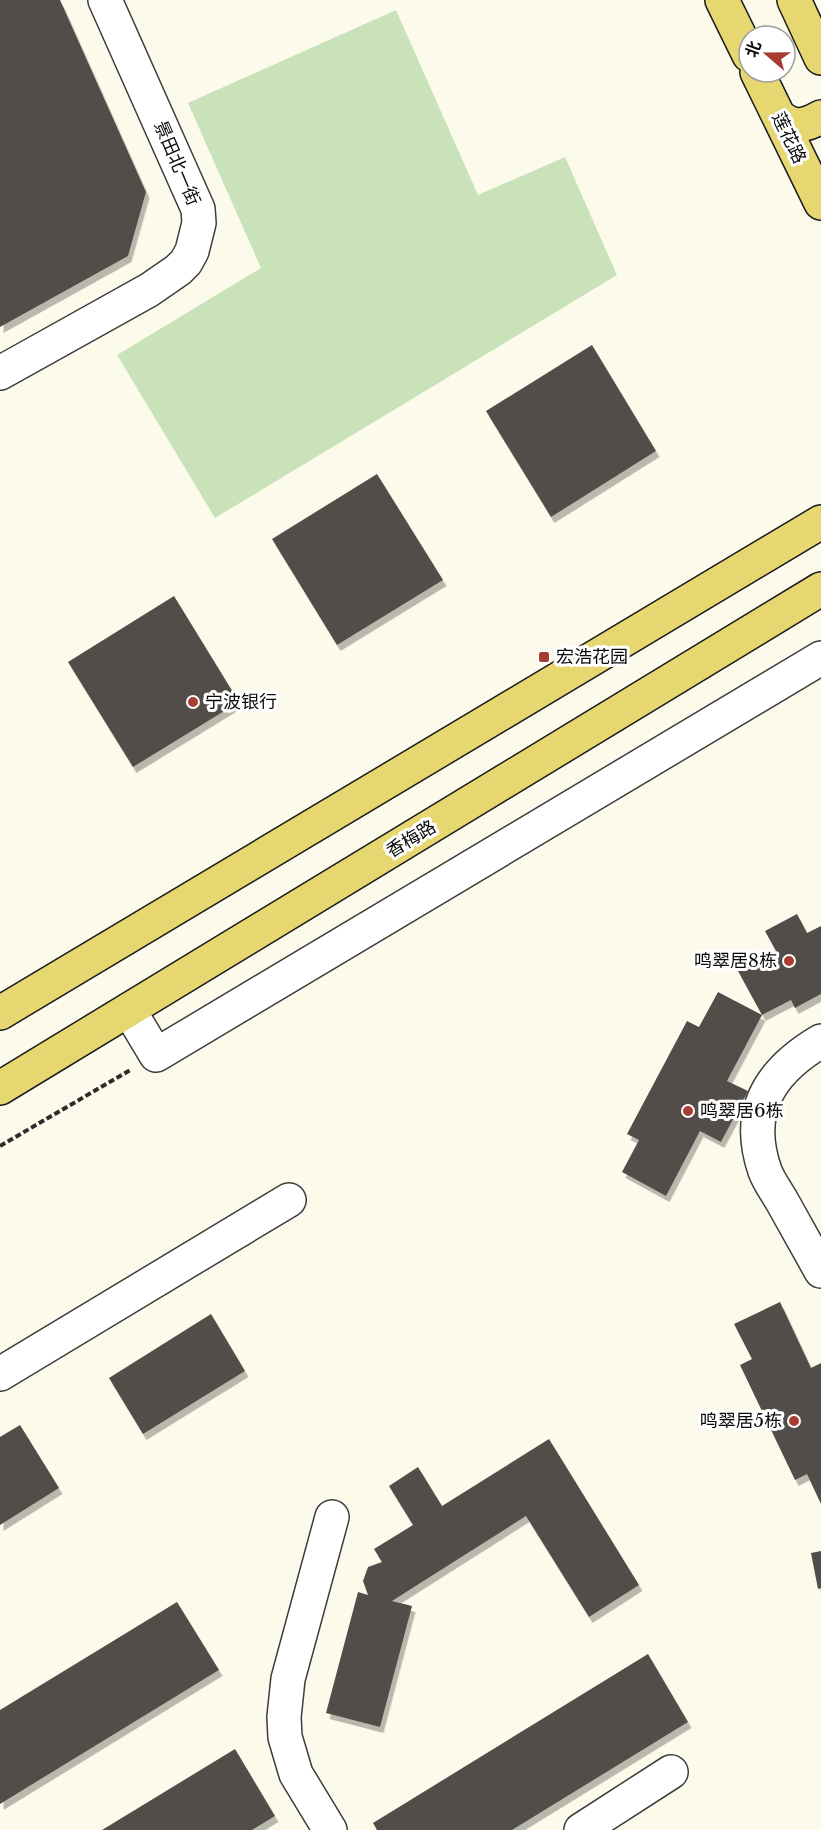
<svg xmlns="http://www.w3.org/2000/svg" width="821" height="1830" font-family="'Libre Baskerville','Noto Sans SC',serif">
<style>
.green{fill:#cae2b9}
.building{fill:#524d48;filter:url(#shadow)}
.lines{fill:none;stroke-linecap:round;stroke-linejoin:round}
.minor-casing{stroke:#3d3d3d;stroke-width:36}
.major-casing{stroke:#1b1b1b;stroke-width:36}
.path{stroke:#2c2c2c;stroke-width:4;stroke-dasharray:6 3;stroke-linecap:butt}
.minor{stroke:#fff;stroke-width:33}
.major{stroke:#e6d770;stroke-width:33}
.poi-dot{fill:#a83c35;stroke:#fff;stroke-width:2}
.labels{text-anchor:middle;dominant-baseline:central;stroke-width:6;stroke-linejoin:round;paint-order:stroke}
.street-label{font-size:18px;fill:#0a0a0a;stroke:#fff}
.poi-label{font-size:18px;fill:#0a0a0a;stroke:#fff;text-anchor:start}
</style>
<defs>
<filter id="shadow"><feDropShadow dx="3.5" dy="6" stdDeviation="0" flood-color="#0004"/></filter>
</defs>
<rect width="100%" height="100%" fill="#fcfbeb"/>
<path class="green" d="M396,10l82,185 87,-38 52,118 -402,243 -98,-163 144,-87 -73,-165z"/>
<path class="building" d="M0,0h60l86,192 -18,64 -128,71z
M592,345l64,106 -105,66 -65,-106z
M377,474l66,106 -106,65 -65,-106z
M174,596l65,106 -106,65 -65,-105z
M797,914l10,19 14,-7v68l-26,14 -4,-8 -29,15 -24,-44 38,-20 -11,-20z
M718,992l44,23 -35,66 21,10 -27,51 -21,-11 -34,65 -44,-24 17,-32 -12,-6 60,-113 12,6z
M780,1302l31,66 10,-5v141l-14,-30 -12,6 -55,-115 12,-6 -18,-35z
M211,1314l34,57 -102,63 -34,-56z
M20,1425l39,63 -59,37v-88z
M549,1439l90,146 -50,32 -63,-101 -134,85 20,5 -32,121 -54,-14 32,-121 10,3 -5,-14 5,-14 14,-5 -8,-13 39,-24 -24,-39 29,-19 24,39z
M821,1551v37l-3,1 -7,-36z
M177,1602l42,68 -219,134v-94z
M648,1654l40,68 -176,108h-135l-4,-7z
M235,1749l40,67 -23,14h-150z"/>
<g class="lines">
<defs>
<path id="minor" d="M0,373l149,-83 29,-20 8,-8 6,-11 7,-28 -1,-14 -93,-209
M129,1010l27,45 665,-397
M821,1041c-51,30 -77,70 -56,130 4,11 12,21 18,32 13,23 25,45 38,68
M0,1374l289,-174
M330,1830l-34,-56 -11,-37 -1,-20 4,-38 44,-162
M581,1830l90,-58"/>
<path id="major" d="M722,0l27,55
M794,0l27,58
M757,72l64,131
M779,116c15,13 26,10 42,1
M0,1013l821,-491
M0,1088l821,-499"/>
</defs>
<use href="#minor" class="minor-casing"/>
<use href="#major" class="major-casing"/>
<path class="path" d="M0,1146l132,-77"/>
<use href="#minor" class="minor"/>
<use href="#major" class="major"/>
</g>
<g class="poi-dot">
<rect x="538" y="651" width="12" height="12" rx="3"/>
<circle cx="193" cy="702" r="6"/>
<circle cx="789" cy="961" r="6"/>
<circle cx="688" cy="1111" r="6"/>
<circle cx="794" cy="1421" r="6"/>
</g>
<g class="labels">
<g class="street-label">
<text transform="translate(789 138) rotate(64)">莲花路</text>
<text transform="translate(177 163) rotate(67)">景田北一街</text>
<text transform="translate(411 839) rotate(-31)">香梅路</text>
</g>
<g class="poi-label">
<text x="556" y="657">宏浩花园</text>
<text x="205" y="702">宁波银行</text>
<text x="777" y="961" text-anchor="end">鸣翠居8栋</text>
<text x="700" y="1111">鸣翠居6栋</text>
<text x="782" y="1421" text-anchor="end">鸣翠居5栋</text>
</g>
</g>
<g transform="translate(767 54) rotate(290)"><circle r="28" fill="#ffffff" stroke="#9d9d9d" stroke-width="1.5"/>
<path d="M0-4.5L10 22L0 15L-10 22Z" fill="#a83c35"/>
<text y="-9" font-size="16" font-weight="bold" text-anchor="middle" fill="#0a0a0a">北</text>
</g>
</svg>
